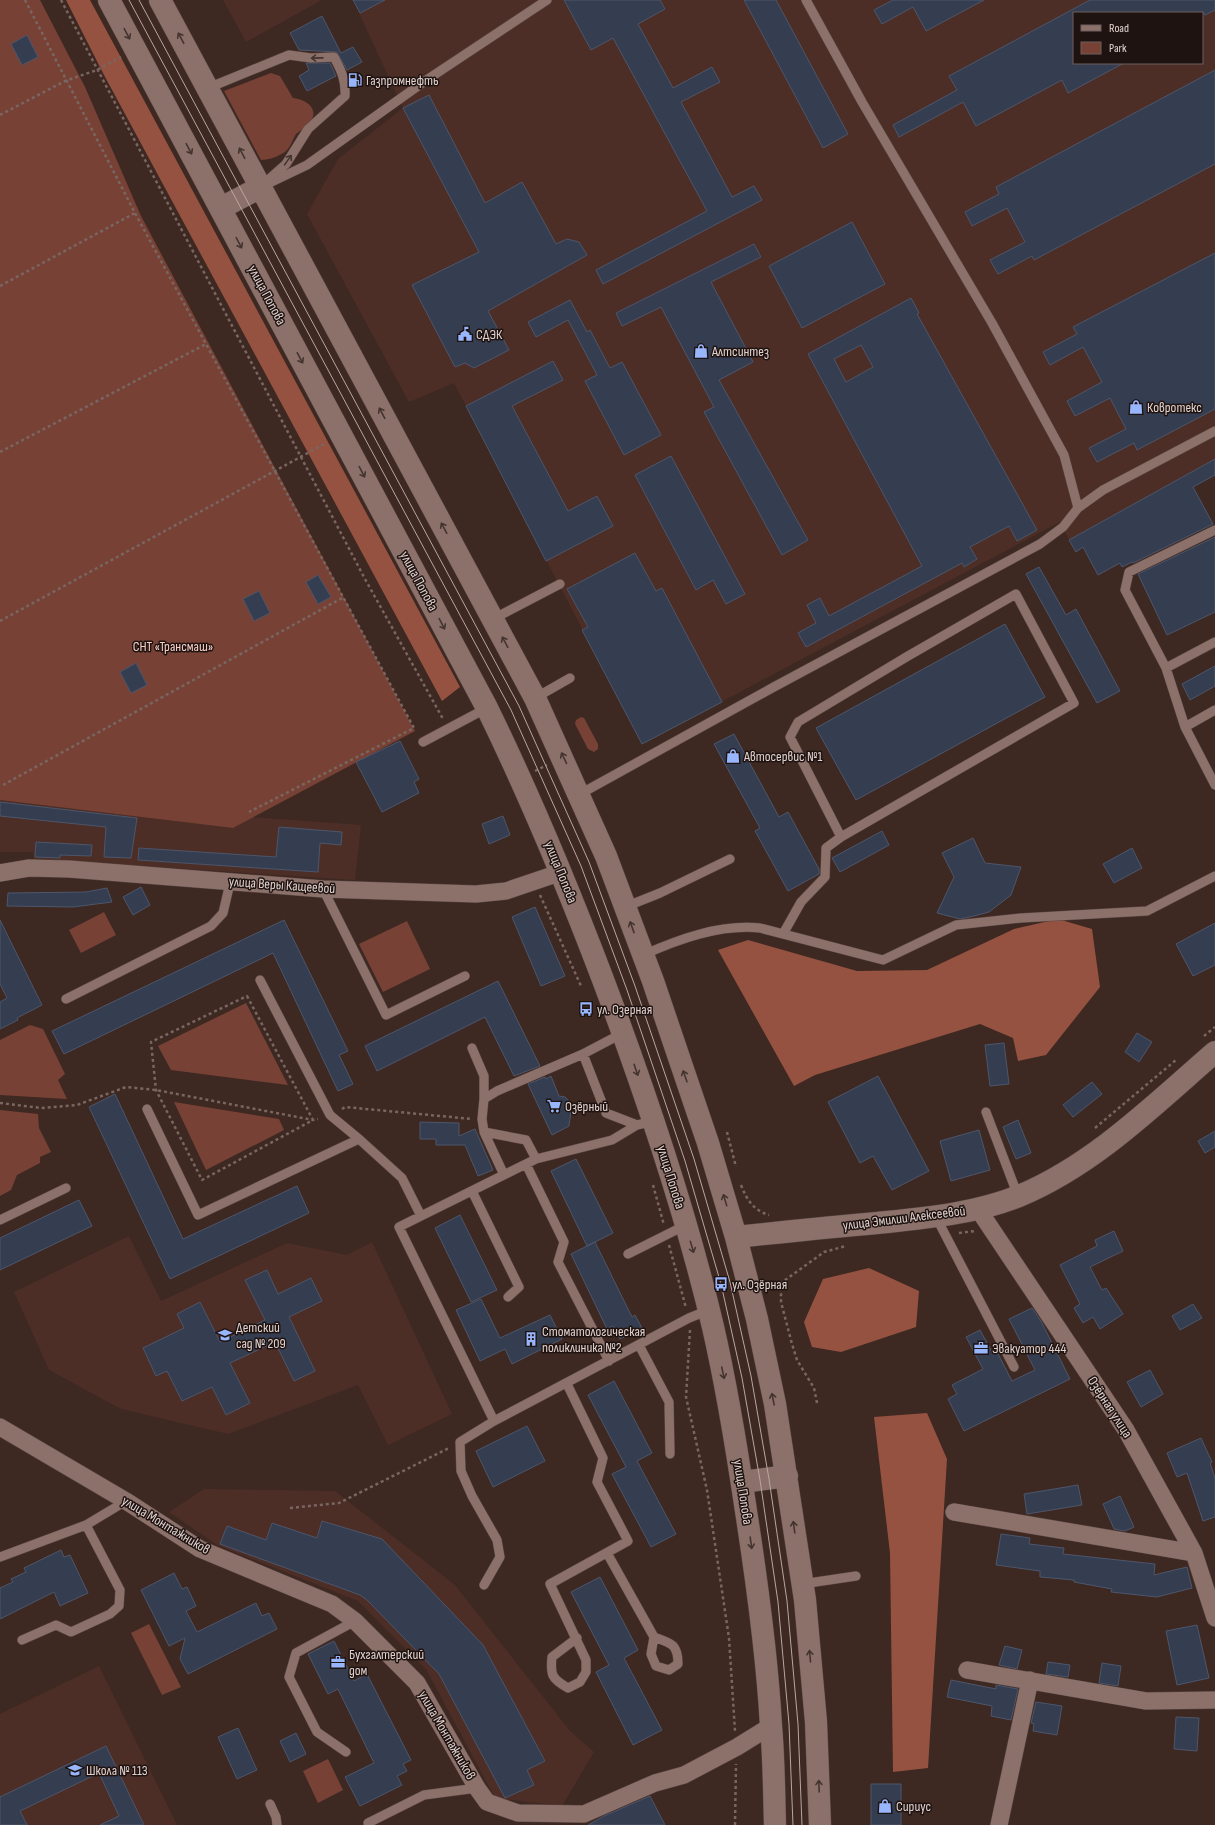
<svg xmlns="http://www.w3.org/2000/svg" width="1215" height="1825" font-family="'Sofia Sans Condensed',sans-serif">
<style>
.built{fill:#4c2e26;fill-rule:evenodd}
.green{fill:#774235}
.forest{fill:#955241}
.building{fill:#353d51;stroke:#4d566b;fill-rule:evenodd}
.lines{fill:none;stroke-linecap:round;stroke-linejoin:round}
.lane-casing{stroke:#594642;stroke-width:10}
.street-casing{stroke:#594642;stroke-width:18}
.secondary-casing{stroke:#594642;stroke-width:23}
.path{stroke:#796661;stroke-width:2.5;stroke-dasharray:3 3;stroke-linecap:butt}
.lane{stroke:#8c716a;stroke-width:9}
.street{stroke:#8c716a;stroke-width:17}
.secondary{stroke:#8c716a;stroke-width:22}
.tram{stroke:#b7a7a2;stroke-width:1}
.oneway{stroke:#443430}
.labels{text-anchor:middle;dominant-baseline:central;stroke-width:3;stroke-linejoin:round;paint-order:stroke}
.poi-label{font-size:14px;fill:#e1d2ce;stroke:#1e1311;text-anchor:start}
.street-label{font-size:14px;fill:#e1d2ce;stroke:#1e1311}
.park-label{font-size:14px;fill:#fad1c6;stroke:#1e1311}
</style>
<rect width="100%" height="100%" fill="#3e2822"/>
<path class="built" d="M223,0h99l-76,42z
M353,0h862v459l-146,81 -9,-18 -418,222 -188,-361 -45,19 -102,-188 31,-55 65,-51zM1074,13h128v50h-128z
M0,800l233,28 19,-11 109,8 -6,55 -321,-21 -1,-7h-33z
M129,1236l32,65 126,-58 60,12 25,-13 80,172 -64,31 -30,-60 -130,49 -107,-25 -72,-39 -35,-78z
M204,1489l131,2 120,94 115,146 24,21 -32,54 -67,-8 -69,-129 -68,-68 -141,-56 -48,-33z
M99,1666l78,159h-177v-111z"/>
<path class="green" d="M0,0h40l45,87 56,129 274,515 -182,97 -233,-28z
M271,73l9,3 13,22c10,1 25,8 19,21 -3,6 -11,11 -16,15 -3,5 -5,12 -9,16 -6,6 -18,10 -26,10l-37,-69z
M581,717l3,1 14,26v5l-4,3 -6,-3 -13,-25 1,-4z
M104,912l12,23 -35,18 -12,-23z
M407,921l23,48 -47,23 -24,-48z
M246,1003l42,82 -117,-15 -13,-24z
M30,1025l13,4 22,45 -7,6 9,19 -67,-4v-55z
M174,1102l105,17 5,11 -78,40z
M0,1110l38,4 1,14 12,24 -11,5v6l-23,12 -6,15 -11,6z
M149,1624l32,63 -19,8 -31,-62z
M328,1759l15,31 -25,13 -15,-32z"/>
<path class="forest" d="M66,0h24l370,687 -18,14 -338,-626z
M1058,919l34,10 8,58 -54,68 -28,6 -5,-23 -33,-14 -165,51 -21,11 -76,-136 30,-10 109,31 70,-1 87,-41z
M869,1268l50,23 -3,36 -75,25 -29,-5 -8,-25 19,-43z
M927,1413l20,46 -19,309 -35,4 -3,-219 -16,-136z"/>
<path class="building" d="M353,0h32l-25,13z
M564,0h96l5,9 -27,15 35,64 39,-21 8,15 -39,20 51,95 22,-11 8,14 -159,84 -7,-14 111,-59 -94,-173 -22,12z
M744,0h32l72,134 -25,14z
M893,0h91l-58,31 -13,-24 -31,17 -8,-14z
M1090,0h125v10l-10,5 -1,-2h-130v50h50l-56,30 -6,-13 -86,46 -13,-24 -64,35 -6,-12 64,-35 -8,-14z
M322,16l19,37 12,-6 9,15 -15,8 -10,-18 -38,-2 -9,-17z
M27,35l11,22 -16,8 -11,-21z
M306,63h24l6,13 -29,15 -8,-15 10,-6z
M1215,70v94l-181,96 -2,-4 -34,18 -8,-14 35,-18 -18,-34 -35,18 -7,-14 34,-18 -3,-7z
M429,95l56,108 37,-21 34,62 11,-5 12,3 8,13 -99,56 21,39 -35,18 -9,-5 -10,4 -43,-82 67,-33 -76,-144z
M852,222l33,62 -83,44 -33,-62z
M754,244l7,13 -50,25 42,80 -34,18 89,160 -26,15 -78,-143 10,-5 -53,-100 -39,19 -6,-13z
M1215,253v156l-78,41 -3,-7 -37,19 -8,-14 37,-19 -16,-31 -35,18 -8,-15 35,-19 -19,-35 -33,18 -7,-13 34,-18 -4,-7z
M911,298l8,15 -2,1 120,216 -20,11 -8,-15 -39,21 7,12 -13,8 -2,-4 -156,84 -8,-14 18,-10 -9,-18 13,-7 9,18 93,-50 -114,-212zM861,345l12,22 -27,15 -12,-23z
M570,300l17,32 3,-2 20,38 12,-6 39,73 -37,20 -39,-74 12,-6 -29,-55 -32,17 -8,-15z
M553,361l10,19 -51,26 56,105 29,-15 16,30 -67,35 -80,-155z
M671,456l74,138 -19,10 -13,-24 -17,10 -61,-115z
M1215,459v16l-22,12 20,37 -80,39 -1,-1 -10,5 -2,-4 -22,12 -15,-28 -7,5 -7,-12z
M1215,537v75l-48,23 -29,-61z
M635,553l21,38 6,-3 60,114 -80,42 -60,-114 6,-3 -21,-38z
M1039,567l27,48 10,-6 44,82 -23,12 -71,-129z
M318,575l13,22 -13,7 -12,-22z
M259,591l11,22 -16,8 -11,-22z
M1005,624l40,73 -189,103 -40,-72z
M136,663l11,22 -16,8 -11,-21z
M1215,666v20l-25,14 -8,-16z
M734,734l45,83 9,-5 31,57v5l-31,17 -33,-60 5,-3 -46,-84z
M400,741l19,38 -5,3 5,11 -37,19 -26,-50z
M0,802l137,16 -6,40 -27,-1 2,-30 -106,-11z
M503,816l7,19 -21,9 -7,-20z
M279,827l63,5 -1,13 -21,-2 -2,29 -180,-12 1,-12 137,9z
M882,831l7,14 -49,27 -8,-14z
M973,838l12,25 36,4 -10,28 -22,17 -19,5 -10,2 -23,-6 17,-36 -12,-24z
M36,842l56,3 -1,11 -31,-1v3l-25,-1z
M1132,848l10,20 -28,15 -11,-19z
M141,887l9,18 -17,10 -10,-18z
M107,888l5,14 -39,5 -66,-1 1,-13 78,-1z
M535,907l30,69 -24,10 -29,-69z
M0,920l42,85 -25,13 1,2 -18,9v-27l7,-4 -7,-14z
M284,920l64,131 -9,4 14,29 -15,7 -65,-138 -209,101 -12,-23z
M1215,923v42l-22,11 -17,-32z
M498,981l42,85 -26,10 -29,-59 -108,54 -12,-25z
M1137,1033l15,9 -13,20 -14,-10z
M1004,1043l5,41 -19,2 -5,-41z
M551,1076l8,20 6,1 5,5 1,9 -2,15 -17,9 -24,-51 17,-7 1,2z
M878,1076l51,95 -37,19 -19,-34 -13,7 -32,-61z
M1092,1082l10,12 -29,23 -10,-12z
M115,1094l68,145 114,-53 12,27 -139,66 -81,-172z
M1018,1120l13,33 -15,6 -13,-32z
M420,1122l39,1v13l16,-7 18,41 -15,6 -13,-31h-29v-6h-16z
M979,1130l11,40 -39,11 -11,-40z
M1215,1131v16l-10,6 -7,-12z
M576,1159l37,74 -26,13 -36,-75z
M79,1200l13,26 -92,44v-32z
M460,1215l37,75 -26,12 -36,-74z
M1114,1231l9,20 -33,16 12,23 4,-2 17,26 -23,15 -7,-12 -10,6 -9,-15 6,-4 -20,-39 37,-19 -2,-6z
M595,1242l37,75 3,-2 7,13 -22,11 -7,-13 -6,3 -36,-75z
M267,1270l11,24 33,-16 11,23 -33,16 26,54 -21,10 -19,-39 -45,21 20,40 -24,12 -14,-28 -30,14 -15,-30 -11,5 -13,-28 41,-20 -7,-14 23,-12 20,40 45,-22 -20,-40z
M481,1299l19,39 50,-23 12,24 -50,25 -7,-15 -25,12 -24,-51z
M1193,1304l9,14 -22,12 -8,-14z
M1032,1308l9,13 29,58 -106,52 -16,-32 9,-5 -5,-9 31,-16 -17,-32 14,-7 12,22 4,-2 16,31 23,-11 -26,-51z
M1150,1370l13,24 -22,13 -14,-25z
M614,1381l38,72 -15,8 39,73 -25,13 -39,-73 14,-7 -38,-72z
M527,1426l18,35 -52,26 -17,-36z
M1201,1438l11,24 -2,1 5,15v39l-12,4 -16,-48 -10,4 -10,-24z
M1078,1485l4,20 -55,9 -3,-20z
M1120,1496l14,31 -9,4 -11,-2 -11,-25z
M322,1521l60,18 101,106 62,116 -18,9 7,15 -29,13 -66,-124 -72,-74 -7,-5 -140,-51 7,-18 39,14 6,-17 45,15z
M1001,1534l29,4 -1,6 35,4 -1,6 92,10 -1,11 33,-8 5,21 -35,9 -46,-5 1,-3 -38,-7v-2l-34,-3v-6l-44,-6z
M61,1550l3,7 6,-2 18,38 -28,13 -6,-14 -54,27v-31l13,-6 -2,-3 15,-7 -2,-4z
M174,1573l8,16 5,-2 9,19 -10,5 11,21 59,-29 6,13 7,-3 8,16 -89,45 -8,-15 5,-21 -16,8 -28,-56z
M600,1577l38,73 -14,8 38,72 -29,15 -37,-73 13,-7 -38,-73z
M1197,1625l12,53 -32,7 -11,-54z
M334,1641l20,40 13,-7 44,86 -8,4 4,7 -10,5 5,9 -42,21 -15,-29 29,-14 -36,-74 -10,5 -20,-40z
M1005,1646l17,4 -5,19 -18,-4z
M1048,1662l22,3 -2,12 -22,-3z
M1102,1663l19,3 -3,20 -19,-3z
M951,1680l45,9v-4l22,4 -7,31 -20,-4 1,-10 -45,-9z
M1036,1702l26,4 -5,29 -24,-4 1,-7 -3,-1z
M1176,1717l23,1 -2,33 -23,-2z
M238,1728l19,42 -20,9 -19,-42z
M296,1733l10,21 -16,8 -10,-21z
M106,1746l38,79h-44l19,-9 -20,-43 -79,38 7,14h-27v-28z
M871,1784h30v41h-30z
M650,1796l15,29h-77l16,-9z"/>
<g class="lines">
<defs>
<path id="lane" d="M806,0l56,102 130,221 72,132 14,53
M208,88l81,-33 22,3 23,-1c7,13 12,23 11,39l-37,33 -22,35 -17,15
M261,187l46,-22 118,-84 122,-81
M1215,530l-86,42 -4,18 41,78 19,59 30,58
M493,619l67,-35
M1166,668l49,-26
M535,698l35,-20
M1185,727l30,-17
M423,742l64,-34
M580,794l192,-106 268,-144 23,-17 15,-19 25,-18 112,-59
M323,889l63,126 79,-39
M625,907l35,-14 70,-34
M783,934l18,-32 24,-25 1,-29 15,-11 233,-134 -58,-109 -108,62 -110,66 -8,15 51,100
M643,955c36,-16 77,-31 117,-27l123,32 73,-35 65,-7 126,-7 68,-35
M260,980l70,135 29,24
M66,999l145,-73 12,-13 7,-30
M472,1048l12,28v23
M583,1054l23,59 31,12
M147,1109l51,106 161,-76 43,39 19,38 115,-57 -10,-19 -42,-8 -2,-13 2,-20 13,-8 86,-37 40,-21
M986,1112l32,84
M484,1132l20,43
M536,1159l76,-19 25,-15 17,-4
M526,1164l38,78 -6,20 51,99
M472,1191l47,96 -11,10
M421,1216l-22,11 95,194
M936,1217l78,150
M0,1220l66,-32
M628,1254l58,-29
M639,1345l30,57 1,52
M567,1384l36,74 -6,24 31,59 -78,43 36,76v12l-6,10 -12,6c-16,-9 -18,-13 -16,-31l25,-19
M607,1553l47,84 -3,17 5,12 13,4 9,-6c0,-20 -7,-21 -24,-27
M0,1557l86,-32
M802,1584l54,-8
M484,1585l16,-28 -3,-17 -25,-44 -11,-25 -1,-29 34,-21 195,-103 20,-8
M22,1640l34,-15 15,7 39,-18 9,-8 1,-16 -34,-65 40,-24
M346,1752l-29,-20 -28,-55 7,-24 59,-32
M270,1804l6,13 1,8
M368,1823l56,-28 53,-7"/>
<path id="street" d="M0,873l29,-5 40,1 254,20 153,5 30,-3 56,-19
M978,1209l148,221 68,123 21,65
M0,1427l126,74 74,48 132,55 23,17 62,62 60,105 10,14 31,11 66,1 71,-31 29,-8 53,-28 34,-21
M954,1512l240,41
M967,1670l179,31 69,-1
M999,1825l31,-145"/>
<path id="secondary" d="M109,0l378,708c43,88 80,177 115,269 43,114 83,231 111,350 14,61 24,123 33,184 11,71 21,143 25,215 3,33 3,66 4,99
M160,0l375,698 71,158 47,125 55,162 28,94 21,82 18,85 30,196 11,122 4,103
M221,208l40,-21
M736,1237c47,-5 94,-10 141,-14 48,-5 97,-9 142,-27 75,-31 136,-92 196,-144
M742,1482l45,-6"/>
</defs>
<use href="#lane" class="lane-casing"/>
<use href="#street" class="street-casing"/>
<use href="#secondary" class="secondary-casing"/>
<path class="path" d="M25,0l110,213 279,515 -165,84
M61,0l304,579 78,140
M0,115l65,-34 32,-11 24,-13
M0,286l135,-73
M0,452l206,-108
M0,621l326,-178
M535,771l12,-6
M3,785l341,-188
M540,895l41,91
M247,996l66,124 -111,60 -46,-90 -5,-48z
M1204,1036l11,-9
M0,1103l41,5 36,-3 49,-18 30,3 157,30 5,-1
M342,1109l3,-2 127,12
M1095,1128l81,-68
M727,1132l9,35
M653,1185l11,40
M741,1185c6,15 12,25 28,30
M959,1233l16,-2
M669,1245l17,63
M690,1330l-4,67 21,93 22,148 6,93
M817,1403l-3,-15 -17,-28 -5,-16 -11,-42v-19l43,-31 22,-6
M290,1508l49,-5 110,-55
M735,1825l1,-61"/>
<use href="#lane" class="lane"/>
<use href="#street" class="street"/>
<use href="#secondary" class="secondary"/>
<path class="tram" d="M129,0l382,710 70,156 46,124 58,171 36,123 21,94 18,102 18,122 11,122 4,101
M139,0l380,706 70,156 46,124 59,173 36,123 21,94 18,103 18,122 11,123 4,101"/>
</g>
<defs><path id="oneway-shaft" d="M-6 0H5M1.5-3L5.5 0L1.5 3" fill="none" stroke-width="1.6" stroke-linecap="round" stroke-linejoin="round"/></defs>
<g class="oneway">
<use href="#oneway-shaft" transform="translate(127 34) rotate(62)"/>
<use href="#oneway-shaft" transform="translate(181 38) rotate(-118)"/>
<use href="#oneway-shaft" transform="translate(317 58) rotate(179)"/>
<use href="#oneway-shaft" transform="translate(189 149) rotate(62)"/>
<use href="#oneway-shaft" transform="translate(242 153) rotate(-118)"/>
<use href="#oneway-shaft" transform="translate(288 160) rotate(-55)"/>
<use href="#oneway-shaft" transform="translate(239 243) rotate(62)"/>
<use href="#oneway-shaft" transform="translate(300 358) rotate(62)"/>
<use href="#oneway-shaft" transform="translate(382 413) rotate(-118)"/>
<use href="#oneway-shaft" transform="translate(362 472) rotate(62)"/>
<use href="#oneway-shaft" transform="translate(444 528) rotate(-118)"/>
<use href="#oneway-shaft" transform="translate(442 624) rotate(62)"/>
<use href="#oneway-shaft" transform="translate(505 642) rotate(-118)"/>
<use href="#oneway-shaft" transform="translate(564 758) rotate(-115)"/>
<use href="#oneway-shaft" transform="translate(632 927) rotate(-110)"/>
<use href="#oneway-shaft" transform="translate(636 1070) rotate(71)"/>
<use href="#oneway-shaft" transform="translate(685 1076) rotate(-109)"/>
<use href="#oneway-shaft" transform="translate(725 1200) rotate(-107)"/>
<use href="#oneway-shaft" transform="translate(692 1247) rotate(74)"/>
<use href="#oneway-shaft" transform="translate(723 1373) rotate(78)"/>
<use href="#oneway-shaft" transform="translate(773 1399) rotate(-101)"/>
<use href="#oneway-shaft" transform="translate(794 1527) rotate(-98)"/>
<use href="#oneway-shaft" transform="translate(751 1543) rotate(82)"/>
<use href="#oneway-shaft" transform="translate(810 1656) rotate(-95)"/>
<use href="#oneway-shaft" transform="translate(819 1786) rotate(-92)"/>
</g>
<defs>
<symbol id="fuel-bare" viewBox="-9 -9 18 18"><path d="M-5.5-6h7V0h2V4h1.3V-2.5L3-4.5l.8-.8L6-3V5H2.5V1h-1V6h-7ZM-4.2-4.7v3.2H.2V-4.7Z" fill="#98b6fd" stroke="#1e1311" stroke-width="2.5" paint-order="stroke"/></symbol>
<symbol id="civic-bare" viewBox="-9 -9 18 18"><path d="M-.6-6.5H3V-4.5H.6V-3L4-1V1h2V6H-6V1h2V-1L-.6-3ZM-1.2 2.5V6h2.4V2.5Z" fill="#98b6fd" stroke="#1e1311" stroke-width="2.5" paint-order="stroke"/></symbol>
<symbol id="shop-bare" viewBox="-9 -9 18 18"><path d="M-5-2.5h2.3a2.7 3.5 0 0 1 5.4 0H5L5.5 6h-11ZM-1.5-2.5h3a1.5 2.3 0 0 0-3 0Z" fill="#98b6fd" stroke="#1e1311" stroke-width="2.5" paint-order="stroke"/></symbol>
<symbol id="bus-bare" viewBox="-9 -9 18 18"><path d="M-5-6H5V4H4V6H2V4H-2V6H-4V4H-5ZM-3.5-4V0h7V-4ZM-3.5 1.2v1.5H-2V1.2ZM2 1.2v1.5H3.5V1.2Z" fill="#98b6fd" stroke="#1e1311" stroke-width="2.5" paint-order="stroke"/></symbol>
<symbol id="supermarket-bare" viewBox="-9 -9 18 18"><path d="M-6-5.5h2.5l.6 2H6L4.5 2H-2.5L-4.4-4H-6ZM-1.5 3.2a1.3 1.3 0 1 0 .1 0ZM3 3.2a1.3 1.3 0 1 0 .1 0Z" fill="#98b6fd" stroke="#1e1311" stroke-width="2.5" paint-order="stroke"/></symbol>
<symbol id="school-bare" viewBox="-9 -9 18 18"><path d="M0-5L7-2L0 1L-7-2ZM-4 1L0 2.5L4 1V4Q0 6-4 4Z" fill="#98b6fd" stroke="#1e1311" stroke-width="2.5" paint-order="stroke"/></symbol>
<symbol id="building-bare" viewBox="-9 -9 18 18"><path d="M-4-6H4V6H1V3H-1V6H-4ZM-2.5-4.3h1.7v1.8h-1.7ZM.8-4.3h1.7v1.8H.8ZM-2.5-1h1.7V.8h-1.7ZM.8-1h1.7V.8H.8Z" fill="#98b6fd" stroke="#1e1311" stroke-width="2.5" paint-order="stroke"/></symbol>
<symbol id="office-bare" viewBox="-9 -9 18 18"><path d="M-6-3h4V-5.5h4V-3h4V5H-6ZM-1-4.5V-3h2v-1.5ZM-6 0V1H6V0Z" fill="#98b6fd" stroke="#1e1311" stroke-width="2.5" paint-order="stroke"/></symbol>
</defs>
<g fill-rule="evenodd">
<use href="#fuel-bare" x="345" y="70" width="20" height="20"/>
<use href="#civic-bare" x="455" y="324" width="20" height="20"/>
<use href="#shop-bare" x="691" y="341" width="20" height="20"/>
<use href="#shop-bare" x="1126" y="397" width="20" height="20"/>
<use href="#shop-bare" x="723" y="746" width="20" height="20"/>
<use href="#bus-bare" x="576" y="999" width="20" height="20"/>
<use href="#supermarket-bare" x="544" y="1096" width="20" height="20"/>
<use href="#bus-bare" x="711" y="1274" width="20" height="20"/>
<use href="#school-bare" x="215" y="1325" width="20" height="20"/>
<use href="#building-bare" x="521" y="1329" width="20" height="20"/>
<use href="#office-bare" x="971" y="1338" width="20" height="20"/>
<use href="#office-bare" x="328" y="1652" width="20" height="20"/>
<use href="#school-bare" x="65" y="1760" width="20" height="20"/>
<use href="#shop-bare" x="875" y="1796" width="20" height="20"/>
</g>
<g class="labels">
<g class="poi-label">
<text x="366" y="80">Газпромнефть</text>
<text x="476" y="334">СДЭК</text>
<text x="712" y="351">Алтсинтез</text>
<text x="1147" y="407">Ковротекс</text>
<text x="744" y="756">Автосервис №1</text>
<text x="597" y="1009">ул. Озерная</text>
<text x="565" y="1106">Озёрный</text>
<text x="732" y="1284">ул. Озёрная</text>
<text x="236" y="1327">Детский<tspan x="236" dy="16">сад № 209</tspan></text>
<text x="542" y="1331">Стоматологическая<tspan x="542" dy="16">поликлиника №2</tspan></text>
<text x="992" y="1348">Эвакуатор 444</text>
<text x="349" y="1654">Бухгалтерский<tspan x="349" dy="16">дом</tspan></text>
<text x="86" y="1770">Школа № 113</text>
<text x="896" y="1806">Сириус</text>
</g>
<g class="street-label">
<text transform="translate(267 295) rotate(62)">улица Попова</text>
<text transform="translate(419 581) rotate(62)">улица Попова</text>
<text transform="translate(561 872) rotate(68)">улица Попова</text>
<text transform="translate(282 885) rotate(4)">улица Веры Кащеевой</text>
<text transform="translate(671 1177) rotate(73)">улица Попова</text>
<text transform="translate(904 1218) rotate(-7)">улица Эмилии Алексеевой</text>
<text transform="translate(1110 1407) rotate(57)">Озёрная улица</text>
<text transform="translate(743 1492) rotate(81)">улица Попова</text>
<text transform="translate(166 1525) rotate(31)">улица Монтажников</text>
<text transform="translate(447 1735) rotate(60)">улица Монтажников</text>
</g>
<g class="park-label">
<text x="173" y="646">СНТ «Трансмаш»</text>
</g>
</g>
<rect x="1073" y="12" width="130" height="52" fill="#1e1311" stroke="#6c5f5d"/>
<rect x="1081" y="25" width="20" height="6" fill="#8c716a" stroke="#6c5f5d"/>
<text x="1109" y="32" font-size="12" fill="#e1d2ce">Road</text>
<rect x="1081" y="42" width="20" height="12" fill="#774235" stroke="#6c5f5d"/>
<text x="1109" y="52" font-size="12" fill="#e1d2ce">Park</text>
</svg>
